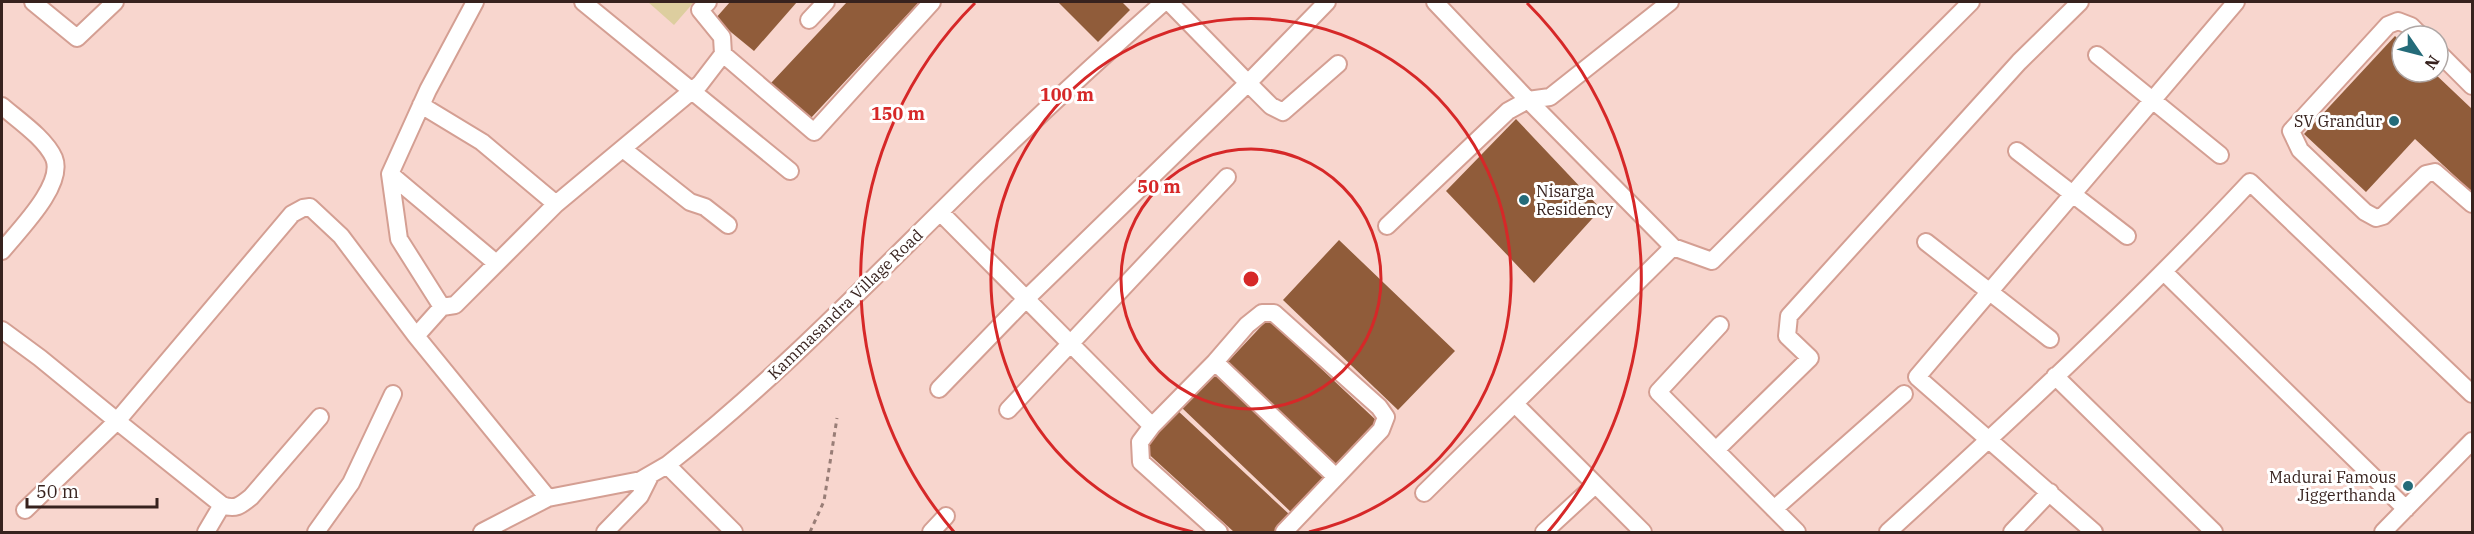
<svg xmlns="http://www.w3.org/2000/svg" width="2474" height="534" font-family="'IBM Plex Serif',serif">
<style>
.green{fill:#ddce9f}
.building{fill:#905c3a}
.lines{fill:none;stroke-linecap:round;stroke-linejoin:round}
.minor-casing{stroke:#d49f93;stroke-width:20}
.path{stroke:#997e77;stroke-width:3;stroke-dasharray:4.5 4.5;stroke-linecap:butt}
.minor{stroke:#fff;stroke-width:16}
.ring{fill:none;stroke:#d62828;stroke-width:3}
.poi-dot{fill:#246b79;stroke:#fff;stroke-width:2}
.labels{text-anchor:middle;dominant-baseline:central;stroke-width:6;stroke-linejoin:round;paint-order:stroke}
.poi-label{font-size:16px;fill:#37221e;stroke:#fff;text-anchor:end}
.street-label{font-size:16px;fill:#37221e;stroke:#fff}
.centre{fill:#d62828;stroke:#fff;stroke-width:3}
.ring-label{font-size:18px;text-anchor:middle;font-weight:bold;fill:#d62828;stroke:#fff;stroke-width:6;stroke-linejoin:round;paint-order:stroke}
</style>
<rect width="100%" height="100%" fill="#f8d6ce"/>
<path class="green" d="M648,2h46l-20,23z"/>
<path class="building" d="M730,2h67l-43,49 -39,-32z
M847,2h72l-109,117 -39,-36z
M1058,2h64l8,8 -32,32z
M2395,36l7,7v29h31l39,37v83l-57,-53 -49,53 -62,-58z
M1516,119l85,90 -67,74 -88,-92z
M1339,240l116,111 -57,59 -115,-110z
M1268,319l110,103 -44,48 -111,-103z
M1217,369l112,106 -37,38 -111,-106z
M1177,410l113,105 -16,17h-40l-92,-84z"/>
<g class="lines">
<defs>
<path id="minor" d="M33,2l44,36 38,-36
M475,2l-47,88 -38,84 9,65 43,68 -26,29 132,162
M583,2l207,169
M1327,2l-79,81 23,23 12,6 55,-48
M1435,2l93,98 22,-3 120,-95
M809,20l17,-18
M2421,36l-10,-10 -13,-5 -10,4 -97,106 9,19 65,62 11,6 7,-2 43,-42 9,-2 37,32
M2438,52l34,34
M723,54l91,78 118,-130
M2097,55l123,100
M421,105l61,37 74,62
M2,106c16,14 43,32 52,52 11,27 -36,73 -52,93
M623,149l67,53 15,5 23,18
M2017,151l110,85
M390,174l106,89
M940,212l212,214
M1387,226l121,-115 20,-11 145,147 39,14 259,-259
M1926,242l124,97
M2165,273l241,236
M442,307l13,-2 101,-101 144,-120 23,-30 -1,-17 -22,-27 8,-8
M1720,325l-62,67 139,140
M2,330l38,28 77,63 175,-207 11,-6 7,-1 31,29 75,100
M1215,362l121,115
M2055,376l159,156
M939,389l88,-91 221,-215 -79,-81
M1515,404l128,128
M1008,410l219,-233
M1716,450l94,-92 -23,-22 2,-20 230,-254 61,-60
M667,465l67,67
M1424,493l249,-246
M1774,509l130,-115
M25,510l92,-89 105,84c13,5 18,1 29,-8l69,-80
M206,532l16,-27
M316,532l35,-49 42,-89
M482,532l66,-34 93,-18 26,-15c98,-77 184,-165 272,-252 73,-73 148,-143 225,-211
M605,532l35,-36 10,-20
M931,532l15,-16
M1219,532l-78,-70 -1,-20 12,-16 63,-64 32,-37 15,-12h12l105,94 7,10 -5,13 -97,102
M1544,532l51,-47
M1888,532c124,-113 247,-227 362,-350l222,212
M2012,532l38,-40
M2094,532l-177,-155 319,-375
M2383,532l89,-91"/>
</defs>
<use href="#minor" class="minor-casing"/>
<path class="path" d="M810,532l14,-31 13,-83"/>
<use href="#minor" class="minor"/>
</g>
<g class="ring">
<circle cx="1251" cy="279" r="130"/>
<path d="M1193 532A260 260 0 1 1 1309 532"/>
<path d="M954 532A390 390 0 0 1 975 3M1527 3A390 390 0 0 1 1548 532"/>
</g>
<g class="poi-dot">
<circle cx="2394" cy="121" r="6"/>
<circle cx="1524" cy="200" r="6"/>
<circle cx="2408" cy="486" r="6"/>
</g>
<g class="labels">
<g class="poi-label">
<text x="2382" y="121">SV Grandur</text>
<text x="1536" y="191" text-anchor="start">Nisarga<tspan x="1536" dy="18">Residency</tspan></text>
<text x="2396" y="477">Madurai Famous<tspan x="2396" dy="18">Jiggerthanda</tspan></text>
</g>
<g class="street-label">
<text transform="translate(845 304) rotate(-44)">Kammasandra Village Road</text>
</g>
</g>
<circle cx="1251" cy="279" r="9" class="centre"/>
<g class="ring-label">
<text x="1067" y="101">100 m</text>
<text x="898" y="120">150 m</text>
<text x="1159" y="193">50 m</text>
</g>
<rect width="2474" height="534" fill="none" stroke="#37221e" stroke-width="6"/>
<g transform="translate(2420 54) rotate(125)"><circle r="28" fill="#ffffff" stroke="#afa7a5" stroke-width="1.5"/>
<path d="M0-4.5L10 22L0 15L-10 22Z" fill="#246b79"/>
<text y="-9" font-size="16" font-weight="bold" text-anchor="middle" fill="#37221e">N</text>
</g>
<path d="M27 498v9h130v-9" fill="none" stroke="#37221e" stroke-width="3"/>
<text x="36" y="498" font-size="18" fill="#37221e" stroke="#ffffff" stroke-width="4.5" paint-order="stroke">50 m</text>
</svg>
